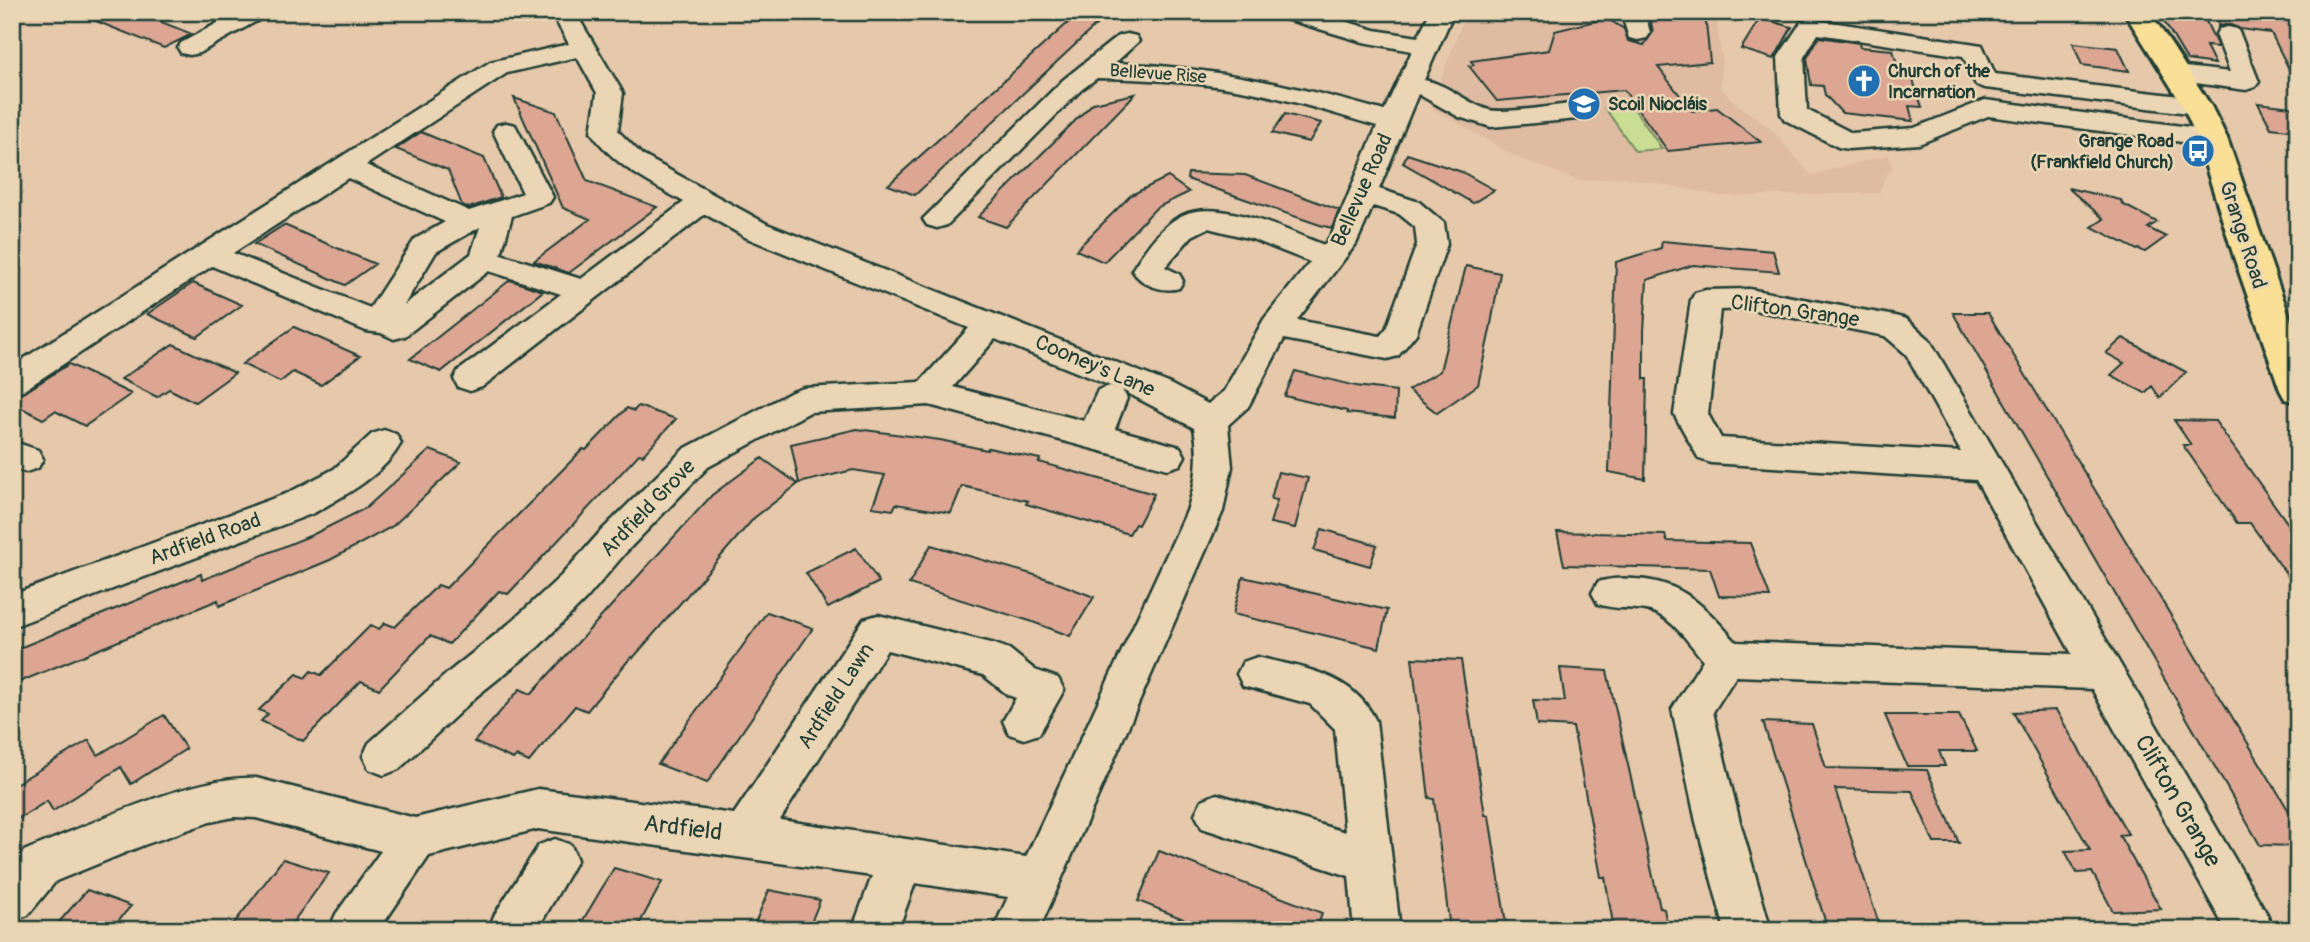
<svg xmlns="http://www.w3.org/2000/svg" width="2310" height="942" font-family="Pangolin,sans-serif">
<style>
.built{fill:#dfbba1}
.green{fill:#c9de93;stroke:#748e64;stroke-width:2}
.building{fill:#dca693;stroke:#1f3d34;stroke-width:2}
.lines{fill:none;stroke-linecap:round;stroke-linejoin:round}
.minor-casing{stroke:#1f3d34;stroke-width:5}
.major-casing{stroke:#1f3d34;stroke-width:6}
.minor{fill:#ead6b4;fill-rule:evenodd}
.major{fill:#fadf96;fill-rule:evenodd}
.labels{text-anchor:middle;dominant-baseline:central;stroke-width:5;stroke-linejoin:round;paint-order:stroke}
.far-poi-label{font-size:18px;font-weight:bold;fill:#1f3d34;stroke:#ead6b4;text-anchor:start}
.far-street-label{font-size:18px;fill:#1f3d34;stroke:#ead6b4}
.street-label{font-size:21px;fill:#1f3d34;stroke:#ead6b4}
.near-street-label{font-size:24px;fill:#1f3d34;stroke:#ead6b4}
</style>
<rect width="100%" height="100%" fill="#e6c8aa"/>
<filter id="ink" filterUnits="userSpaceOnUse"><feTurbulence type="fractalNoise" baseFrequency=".0143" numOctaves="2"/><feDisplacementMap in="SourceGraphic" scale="14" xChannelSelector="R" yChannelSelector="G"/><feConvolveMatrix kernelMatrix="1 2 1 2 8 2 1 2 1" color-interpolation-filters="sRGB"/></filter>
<g filter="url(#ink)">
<path class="built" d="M1466,12h249l7,49 -2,26 13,14 38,28 40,46 78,-20 3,14 -6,6 -7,18 -158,3 -98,-19 -43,4 -64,-24 -85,-50z"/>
<path class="green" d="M1632,106l30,43 -27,2 -30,-43z"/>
<path class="building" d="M73,12h63l56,22 -28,14z
M1080,12h30l-195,183 -27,-10z
M1649,12l56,2 5,48 -52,5 34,44 25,-3 44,34 -93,9 -44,-61 -127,11 -28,-35 5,-1 -3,-4 78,-11 6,-19 48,-12 8,2 13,8 4,12 16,4 9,-13z
M2219,12h71l8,14v61l-27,-54 -31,-4 -11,-5 -11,2z
M2159,13l46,6 13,28 -12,-1 9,18 -28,-4z
M1760,18l32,9 -18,32 -33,-10z
M1819,37l40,6 1,4 33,3 7,25 12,2 10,30 -13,-1 4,15 -71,-8 -17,-18 -2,-9 -12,-1 -4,-27z
M2073,43l45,5 11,23 -47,-6z
M1135,94l-129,133 -28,-10 115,-114z
M514,98l42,14 31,69 70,26 -88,66 -35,-12 56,-42 -27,-11z
M2258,103l33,4 7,11v13l-27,-3z
M1285,114l36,9 -12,19 -37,-9z
M421,132l63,26 17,39 -32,11 -7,-3 -14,-35 -52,-21z
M1407,154l55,18 32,18 -21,13 -70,-40z
M1188,173l57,2 94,35 -7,18 -12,-3 -133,-46z
M1168,177l21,15 -33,16 -52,54 -28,-12 55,-55z
M2068,188l53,12 1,4 35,18 -9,6 18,9 -21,15 -6,-3 -2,1 -45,-23 12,-8z
M284,225l46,20 45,19 -30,21 -91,-41z
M1662,241l111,10 6,21 -86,-7 -46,15 -3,51v48h3l-2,100 -36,-7 7,-210 45,-14z
M1466,266l34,7 -10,57 -12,55 -41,28 -29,-23 32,-19z
M510,280l33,11 -102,81 -31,-13z
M193,283l49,22 -45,32 -50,-23z
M1953,313h35l310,513v20l-38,-1z
M294,327l66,29 -39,29 -28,-13 -13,10 -38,-18z
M2123,338l63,34 -26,26 -8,-12 -7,7 -34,-18 13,-12 -18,-10z
M173,344l62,29 -40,29 -26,-13 -12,8 -36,-18z
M69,364l62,30 -46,32 -30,-15 -12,8 -31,-16v-7l13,-4z
M1295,371l61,15 40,5 -1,27 -48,-5v-2l-62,-15z
M638,406l38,13 -33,36 -4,-1 -131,140 -9,-3 -50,53 -19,-8 -51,53 -18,-8 -58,60 -42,-20 7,-7 -9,-4 38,-36 8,4 6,-7 10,4 50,-50 8,4 6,-6 10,4 43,-42 8,3 137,-139 3,1 41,-42 7,3z
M2174,420l41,1 83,117v52l-48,-67h-13l-54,-78h8z
M857,429l83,11 47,10 1,-2 52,11 -1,3 115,32 -16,31 -3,-1 -6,10 -103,-30 2,-3 -66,-15 -11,27 -55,-9 -3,6 -21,-3 13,-32 -32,-5 -54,13 -8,-39z
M430,450l31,12 -68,64 -63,34 -111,46 -1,-6 -206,85v-34l189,-77 1,6 110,-45 54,-27z
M762,458l36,26 -44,34 -121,140 -2,-1 -44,54 -12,-5 -46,56 -13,-6 -3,3 -39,-17 46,-53 11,5 181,-199z
M1278,472l30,6 -13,50 -25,-5 7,-23 -6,-1z
M1322,529l55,16 -7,21 -56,-16z
M1557,532l108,3 2,6 83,2 20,54 -51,-1 -9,-27 -146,-4z
M931,545l114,33 49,19 -24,39 -40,-15 -121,-37z
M856,548l23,34 -51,26 -22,-35z
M1243,577l144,33 -8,38 -146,-34z
M767,612l46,16 -106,155 -49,-19z
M1412,658l49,2 24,155 4,1 18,114h-57l-16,-131 -5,-1z
M1560,668l47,3 53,237 4,1 4,21h-54l-9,-53h-4l-28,-150 -36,-2 -4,-25 32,1z
M2056,710l72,124 -9,1 42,74 -48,2 -21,-39 -15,1 -12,-22 25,-1 -77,-138z
M164,715l22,34 -55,35 -10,-17 -68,44 -6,-10 -35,22v-37l77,-46 9,15z
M1885,715h74l18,36h-38l6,15h-38z
M1763,722l49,2 14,44 101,2 32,73h-25l-22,-52 -77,-2 46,141h-53z
M1159,851l163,62 -5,17h-106l-73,-29z
M283,859l46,14 -42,57h-58z
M614,868l48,14 -26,48h-59z
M87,890l44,16 -21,24h-58z
M769,890l51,10 -12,30h-56z"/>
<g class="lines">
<defs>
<path id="minor" d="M238,12h30l-4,5 -65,36 -9,2 -9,-2 -3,-5 3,-5z
M551,12h24l48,81 -5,38 24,24 125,69 399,158 42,22 16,-13 40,-72 46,-57 -58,-23 -44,-11 -16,8 -27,31 14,7 4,7 -4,7c-17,5 -38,-3 -47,-18 12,-19 30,-46 51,-55 37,-17 105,16 141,30l8,-11 45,-108c-41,-12 -82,-25 -125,-34 -51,-10 -103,-13 -155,-14l-16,12 -134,135 -10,3 -10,-3 -4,-6 140,-139 55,-44 9,-2 9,2 3,5 -24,22c95,4 178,22 269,48l28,-60 -49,-9 -84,-25 -4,-5h39l61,18 43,7 12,-25h24l-30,68c24,4 42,23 65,30 18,4 68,-5 89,-7l9,2 4,6 -4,6 -9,2 -87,8 -32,-10 -41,-23 -39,95 40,13 25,21 3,21 -31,90 -18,22 -11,3 -103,-20 -36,68 -20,18 4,42 -9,44 -184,419h-46l15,-33 -93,-14 -17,47h-46l20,-54 -334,-47 -109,27 -50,74h-50l7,-16 45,-63 -125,-33 -22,-1 -24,5 -66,23 -88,36 -28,34 -16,6v-56l12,-14c64,-25 166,-76 232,-73l159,40 123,-29 196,25 130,-195 14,-4 117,29 14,5 26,21 23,8 6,12 -25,44 -15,5 -15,-5 -6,-13 13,-23 -8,-3 -25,-20 -96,-25 -107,170 246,37 161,-346c9,-28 13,-54 7,-83l-72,-38 5,8 -12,31 65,18 5,9 -5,9 -12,4 -239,-64 -119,7 -102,55 -81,84 -40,47 -49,49 -60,48 -79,74 -15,6 -15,-6 -6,-13 6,-13 81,-72 60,-48 51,-47 40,-45 83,-82 108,-57 12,-4 116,-6 49,-54 -222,-90 -42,-24 -223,173 -12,4 -12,-4 -4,-8 4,-8 103,-77 -72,-23 -84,65 -11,3 -13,-6 -15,-2 -154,-65 -188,124 -12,4v-28l478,-304 79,-18zM577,57l20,36 -6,39c23,34 58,50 93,70l-103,77 -80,-25 11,-38 37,-13 4,-6 -38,-72 -9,-2 -9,2 -4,6 30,62 -54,18 -103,-46 141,-92zM348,178l97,44 -30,17 -45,69 -137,-55zM1373,206l26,8 16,13 2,17 -31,85 -6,7 -83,-16 59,-76zM480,227l-9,27 -67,51 32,-53zM995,339l123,50 -8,-3 -12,4 -14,31 -131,-34z
M1621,12h24l5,21 -3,5 -9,2 -9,-2z
M1811,19l171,26 13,29 202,24 9,2 4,6 -4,6 -9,2 -212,-26 -9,-3 -13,-29 -145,-22 -14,23 3,53 45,23 62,-5 71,-28 227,30 10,2 3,6 -3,6 -10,2 -224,-30 -69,28 -71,5 -10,-2 -53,-27 -4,-6 -3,-57 24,-36z
M2228,27l9,2 3,5 19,48 -4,5 -9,3 -79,-11 -4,-5 4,-5 9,-3 54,6 -14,-38 3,-5z
M1749,289l146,27 11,3 23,20 338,575 7,16h-48l-134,-241 -356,-13 -23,36 27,110 31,108h-46l-29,-108 -24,-113 31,-49c-14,-17 -33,-46 -57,-50 -17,-3 -32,0 -48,-6l-6,-11 6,-11c13,-4 23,-4 37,-3 48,2 71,29 101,63l336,12 -96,-174 -265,-17 -12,-4 -25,-45 17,-114 4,-7 11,-3zM1749,309l136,27 21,18 55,98 -240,-14 -13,-24 12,-104z
M384,430l12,4 5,9c-18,33 -56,52 -87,70l-302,114v-32l276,-102 46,-24 38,-35z
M12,441l26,9 5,9 -5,9 -12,4 -14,-4z
M1257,657c46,11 96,16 119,64l24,209h-46l-5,-54 -147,-48 -7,-14 7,-14 15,-6 128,38 -10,-103 -25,-25 -67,-18 -6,-12 6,-12z
M555,839l16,6 6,15 -40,70h-49l7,-16 44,-69z"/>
<path id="major" d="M2124,12h26l61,94 16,32 71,203v62l-13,-4 -5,-9 -45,-130 -38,-122 -14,-32z"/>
</defs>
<use href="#minor" class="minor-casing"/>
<use href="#major" class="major-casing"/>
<use href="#minor" class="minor"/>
<use href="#major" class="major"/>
</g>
</g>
<defs>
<symbol id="church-disc" viewBox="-11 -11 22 22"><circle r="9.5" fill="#1f6fb2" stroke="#ead6b4"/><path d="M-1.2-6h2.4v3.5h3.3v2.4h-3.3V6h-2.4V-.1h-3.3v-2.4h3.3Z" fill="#fff"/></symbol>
<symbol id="school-disc" viewBox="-11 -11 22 22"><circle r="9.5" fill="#1f6fb2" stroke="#ead6b4"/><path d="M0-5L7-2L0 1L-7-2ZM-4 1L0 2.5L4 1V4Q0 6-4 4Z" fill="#fff"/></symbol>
<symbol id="bus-disc" viewBox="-11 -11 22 22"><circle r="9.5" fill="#1f6fb2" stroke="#ead6b4"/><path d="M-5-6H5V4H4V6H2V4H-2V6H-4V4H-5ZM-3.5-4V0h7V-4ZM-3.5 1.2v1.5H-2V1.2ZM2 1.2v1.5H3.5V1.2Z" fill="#fff"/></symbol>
</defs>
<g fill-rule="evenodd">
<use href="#church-disc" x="1845" y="62" width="38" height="38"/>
<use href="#school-disc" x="1565" y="85" width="38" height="38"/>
<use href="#bus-disc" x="2179" y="132" width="38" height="38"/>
</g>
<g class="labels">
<g class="far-poi-label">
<text x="1888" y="71">Church of the<tspan x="1888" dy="21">Incarnation</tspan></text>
<text x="1608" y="104">Scoil Niocláis</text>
<text x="2174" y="141" text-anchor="end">Grange Road<tspan x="2174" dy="21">(Frankfield Church)</tspan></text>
</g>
<g class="far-street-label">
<text transform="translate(1158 74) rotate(4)">Bellevue Rise</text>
</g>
<g class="street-label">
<text transform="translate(1362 190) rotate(-66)">Bellevue Road</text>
<text transform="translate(2243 235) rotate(72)">Grange Road</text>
<text transform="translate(1795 311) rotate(8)">Clifton Grange</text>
<text transform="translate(1095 366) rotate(23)">Cooney's Lane</text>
<text transform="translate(648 508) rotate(-46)">Ardfield Grove</text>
<text transform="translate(205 539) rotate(-20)">Ardfield Road</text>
<text transform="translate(836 696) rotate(-57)">Ardfield Lawn</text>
</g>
<g class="near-street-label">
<text transform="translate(2178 801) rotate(60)">Clifton Grange</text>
<text transform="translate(683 828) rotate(7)">Ardfield</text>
</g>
</g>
<rect width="2310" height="942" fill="none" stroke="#ead6b4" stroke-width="42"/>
<rect x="21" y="21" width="2268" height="900" fill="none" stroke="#1f3d34" stroke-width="2.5" filter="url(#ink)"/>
</svg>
